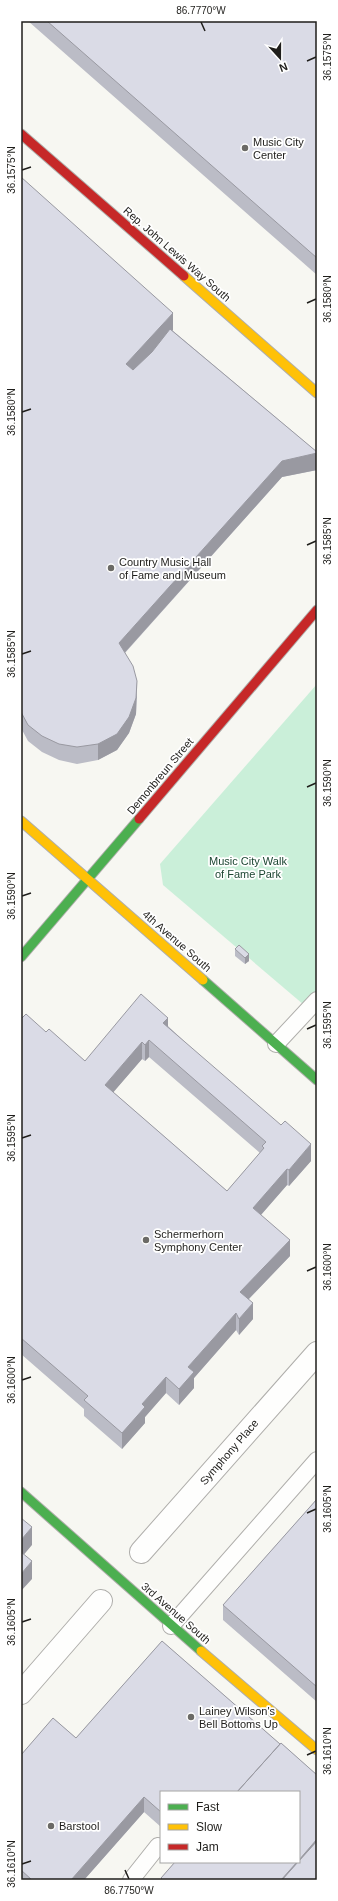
<svg xmlns="http://www.w3.org/2000/svg" width="338" height="1901" font-family="Helvetica,sans-serif">
<style>
.green{fill:#caefd9}
.lines{fill:none;stroke-linecap:round;stroke-linejoin:round}
.lane-casing{stroke:#afaeab;stroke-width:18}
.street-casing{stroke:#afaeab;stroke-width:24}
.fast-casing{stroke:#afaeab;stroke-width:11}
.slow-casing{stroke:#afaeab;stroke-width:11}
.jam-casing{stroke:#afaeab;stroke-width:11}
.lane{stroke:#fefefd;stroke-width:16}
.street{stroke:#fefefd;stroke-width:22}
.fast{stroke:#4caf50;stroke-width:9}
.slow{stroke:#ffc107;stroke-width:9}
.jam{stroke:#c62828;stroke-width:9}
.wall{fill:#bbbcc6;fill-rule:evenodd}
.shaded-wall{fill:#9999a1}
.building{fill:#dadbe6;stroke:#9999a1;fill-rule:evenodd}
.ticks{fill:none;stroke:#1f1e1b;stroke-width:1.5}
.poi-dot{fill:#6b6a66;stroke:#fff;stroke-width:1.5}
.labels{text-anchor:middle;dominant-baseline:central;stroke-width:3.5;stroke-linejoin:round;paint-order:stroke}
.poi-label{font-size:11px;fill:#1f1e1b;stroke:#fff;text-anchor:start}
.street-label{font-size:11px;fill:#1f1e1b;stroke:#fff}
.park-label{font-size:11px;fill:#1d4733;stroke:#fff}
.neatline{fill:none;stroke:#1f1e1b;stroke-width:1.5}
.ticks-label{font-size:10px;text-anchor:middle;fill:#1f1e1b}
</style>
<rect width="100%" height="100%" fill="#f7f7f2"/>
<path class="green" d="M317,684v332l-154,-131 -3,-21z"/>
<g class="lines">
<defs>
<path id="lane" d="M276,1044l41,-44
M171,1626l146,-166
M131,1880l27,-34"/>
<path id="street" d="M141,1552l176,-199
M21,1693l80,-92"/>
<path id="fast" d="M21,957l118,-138
M203,980l114,100
M21,1492l180,159"/>
<path id="slow" d="M184,276l133,117
M21,821l182,159
M201,1651l116,99"/>
<path id="jam" d="M21,134l163,142
M139,819l178,-209"/>
</defs>
<use href="#lane" class="lane-casing"/>
<use href="#street" class="street-casing"/>
<use href="#fast" class="fast-casing"/>
<use href="#slow" class="slow-casing"/>
<use href="#jam" class="jam-casing"/>
<use href="#lane" class="lane"/>
<use href="#street" class="street"/>
<use href="#fast" class="fast"/>
<use href="#slow" class="slow"/>
<use href="#jam" class="jam"/>
</g>
<path class="wall" d="M28,21h289v254z
M21,177l152,153h-1l145,122v18l-35,7 -157,176 12,44 -1,17 -7,19 -12,17 -19,10 -21,4 -18,-4 -17,-8 -14,-11 -7,-13z
M235,949l14,12 -4,3 -10,-8z
M21,1019l25,13 39,29 83,-35 143,135 -22,25 -2,-1 -26,30 29,41 -41,43 4,20 -14,16 -3,-5 -42,48v10l-15,17 -13,-12 -21,24v6l-23,26 -38,-33v-7l-63,-55zM149,1057l111,96 -33,38 -114,-99 29,-33 3,2z
M317,1499v203l-94,-82v-15z
M162,1641l118,103 1,-1 36,32v105h-156v-2l14,-16h124v-70h-138v35l-17,-15 -60,68h-63v-125l32,-37 23,20z"/>
<path class="shaded-wall" d="M173,313v17l-47,50v-16z
M317,453v17l-35,7 -163,182v-16l163,-182z
M137,681l-1,33 -7,19 -12,17 -19,10v-16z
M249,954v7l-4,3v-6z
M168,1018v16l-5,-11z
M149,1040v17l-4,4v-16z
M142,1042v17l-37,43v-17z
M311,1144v17l-22,25v-16z
M287,1169v16l-34,39v-16z
M290,1240v16l-50,52v-16z
M253,1303v16l-14,16v-16z
M236,1313v17l-42,48v10l-15,17v-16l9,-22z
M166,1377v16l-21,24v6l-23,26v-16l20,-29z
M32,1527v18l-11,13v-18z
M32,1561v18l-11,12v-17z
M144,1797v15l-60,68h-13z
M317,1839v16l-22,25h-14l16,-18h2v-2z"/>
<path class="building" d="M47,21h270v237z
M21,177l152,136 -47,51 7,6 19,-18 18,-23 147,123v1l-35,8 -163,182 14,23 4,15 -1,17 -7,19 -12,17 -19,10 -21,3 -18,-3 -17,-8 -14,-11 -7,-13z
M239,945l10,9 -4,4 -10,-9z
M141,994l27,24 -5,5 118,102 4,-4 26,23 -22,26 -2,-1 -34,39 37,32 -50,52 13,11 -14,16 -3,-6 -48,54 6,5 -15,17 -13,-12 -24,27 3,3 -23,26 -38,-33 4,-4 -67,-58v-319l5,-5 20,18 3,-3 36,32zM149,1040l117,102 -4,4 2,2 -37,43 -122,-106 37,-43 3,3z
M317,1499v188l-94,-82z
M21,1518l11,9 -11,13z
M21,1552l11,9 -11,13z
M162,1641l118,103 -43,48h-76v20l-17,-15 -73,83h-39l-11,-10v-115l32,-37 23,20z
M281,1743l36,32v64l-18,21v-68h-62z
M317,1841v39h-35l16,-18h1v-1z
M175,1862h122l-16,18h-118l-2,-2z"/>
<path class="ticks" d="M201,22l4,9M307,61l9,-4M22,170l9,-3M307,303l9,-4M22,412l9,-3M307,545l9,-4M22,654l9,-3M307,787l9,-4M22,896l9,-3M307,1029l9,-4M22,1138l9,-3M307,1271l9,-4M22,1380l9,-3M307,1513l9,-4M22,1622l9,-3M307,1755l9,-4M22,1864l9,-3M125,1870l4,9"/>
<g class="poi-dot">
<circle cx="245" cy="148" r="4"/>
<circle cx="111" cy="568" r="4"/>
<circle cx="146" cy="1240" r="4"/>
<circle cx="191" cy="1717" r="4"/>
<circle cx="51" cy="1826" r="4"/>
</g>
<g class="labels">
<g class="poi-label">
<text x="253" y="142">Music City<tspan x="253" dy="13">Center</tspan></text>
<text x="119" y="562">Country Music Hall<tspan x="119" dy="13">of Fame and Museum</tspan></text>
<text x="154" y="1234">Schermerhorn<tspan x="154" dy="13">Symphony Center</tspan></text>
<text x="199" y="1711">Lainey Wilson's<tspan x="199" dy="13">Bell Bottoms Up</tspan></text>
<text x="59" y="1826">Barstool</text>
</g>
<g class="street-label">
<text transform="translate(177 254) rotate(41)">Rep. John Lewis Way South</text>
<text transform="translate(160 776) rotate(-50)">Demonbreun Street</text>
<text transform="translate(177 941) rotate(41)">4th Avenue South</text>
<text transform="translate(229 1452) rotate(-49)">Symphony Place</text>
<text transform="translate(176 1613) rotate(41)">3rd Avenue South</text>
</g>
<g class="park-label">
<text x="248" y="861">Music City Walk<tspan x="248" dy="13">of Fame Park</tspan></text>
</g>
</g>
<rect width="338" height="1901" fill="none" stroke="#ffffff" stroke-width="44"/>
<rect x="160" y="1791" width="140" height="72" fill="#ffffff" stroke="#a5a5a4"/>
<rect x="168" y="1804" width="20" height="6" fill="#4caf50" stroke="#a5a5a4"/>
<text x="196" y="1811" font-size="12" fill="#1f1e1b">Fast</text>
<rect x="168" y="1824" width="20" height="6" fill="#ffc107" stroke="#a5a5a4"/>
<text x="196" y="1831" font-size="12" fill="#1f1e1b">Slow</text>
<rect x="168" y="1844" width="20" height="6" fill="#c62828" stroke="#a5a5a4"/>
<text x="196" y="1851" font-size="12" fill="#1f1e1b">Jam</text>
<g transform="translate(280 58) rotate(159)" stroke="#ffffff" stroke-width="3" paint-order="stroke">
<path d="M0-3L7 15L0 10L-7 15Z" fill="#1f1e1b"/>
<text y="-6" font-size="11" font-weight="bold" text-anchor="middle" fill="#1f1e1b">N</text>
</g>
<rect x="22" y="22" width="294" height="1857" class="neatline"/>
<g class="ticks-label">
<text x="201" y="14">86.7770°W</text>
<text transform="translate(327 57) rotate(-90)" y="4">36.1575°N</text>
<text transform="translate(11 170) rotate(-90)" y="4">36.1575°N</text>
<text transform="translate(327 299) rotate(-90)" y="4">36.1580°N</text>
<text transform="translate(11 412) rotate(-90)" y="4">36.1580°N</text>
<text transform="translate(327 541) rotate(-90)" y="4">36.1585°N</text>
<text transform="translate(11 654) rotate(-90)" y="4">36.1585°N</text>
<text transform="translate(327 783) rotate(-90)" y="4">36.1590°N</text>
<text transform="translate(11 896) rotate(-90)" y="4">36.1590°N</text>
<text transform="translate(327 1025) rotate(-90)" y="4">36.1595°N</text>
<text transform="translate(11 1138) rotate(-90)" y="4">36.1595°N</text>
<text transform="translate(327 1267) rotate(-90)" y="4">36.1600°N</text>
<text transform="translate(11 1380) rotate(-90)" y="4">36.1600°N</text>
<text transform="translate(327 1509) rotate(-90)" y="4">36.1605°N</text>
<text transform="translate(11 1622) rotate(-90)" y="4">36.1605°N</text>
<text transform="translate(327 1751) rotate(-90)" y="4">36.1610°N</text>
<text transform="translate(11 1864) rotate(-90)" y="4">36.1610°N</text>
<text x="129" y="1894">86.7750°W</text>
</g>
</svg>
